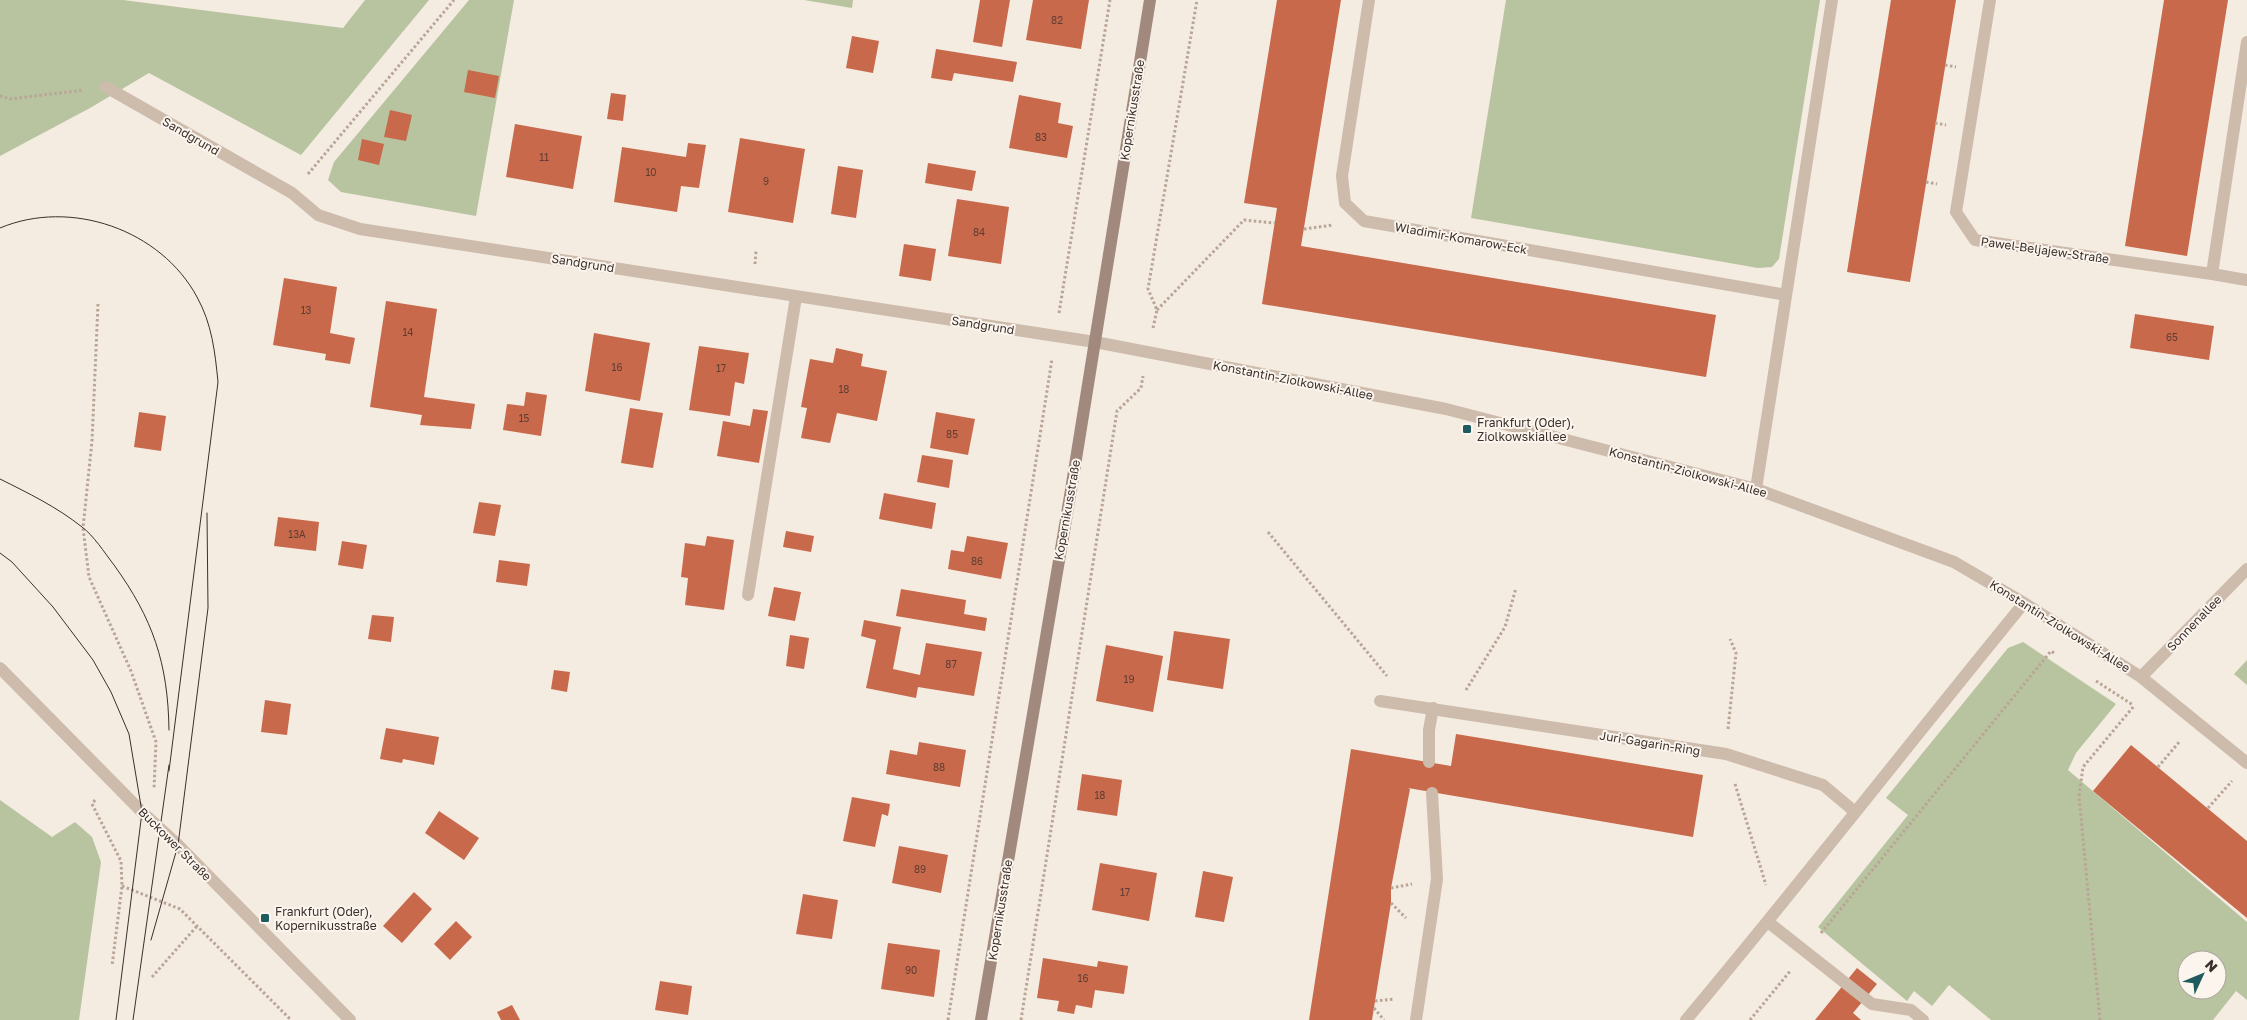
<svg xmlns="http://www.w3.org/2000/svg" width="2247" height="1020" font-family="'Golos Text',sans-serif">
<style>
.green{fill:#b8c4a0;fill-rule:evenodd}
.building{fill:#c8694b}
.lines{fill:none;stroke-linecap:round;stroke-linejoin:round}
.path{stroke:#b9a596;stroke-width:3;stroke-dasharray:2.5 2.5;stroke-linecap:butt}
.service{stroke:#cdbbac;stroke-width:12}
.minor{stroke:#cdbbac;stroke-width:12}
.secondary{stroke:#a18a7d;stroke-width:12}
.tram{stroke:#3b302b;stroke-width:1}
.poi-dot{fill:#1f5a5e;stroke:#fbf5ee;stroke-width:2}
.labels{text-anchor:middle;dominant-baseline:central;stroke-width:4;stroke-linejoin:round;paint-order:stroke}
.number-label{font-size:10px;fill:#5e3e33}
.street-label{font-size:12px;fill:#3b302b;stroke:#fbf5ee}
.poi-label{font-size:12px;fill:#3b302b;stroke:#fbf5ee;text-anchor:start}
</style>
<rect width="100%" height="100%" fill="#f4ebe1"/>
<path class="green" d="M0,0h123l220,28 22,-28h64l-128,155 -152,-82 -59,35 -90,48z
M469,0h45l-38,216 -135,-24 -13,-12 6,-18z
M804,0h49l-1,8z
M1506,0h314l-41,259 -7,8 -14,1 -287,-50z
M2023,642l93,62 -40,49 -8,17 179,152v78l-11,-9 -23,29h-222l-42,-35 -17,21 -18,-15 -7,10 -89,-74 90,-112 -22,-17 122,-150zM2187,960h30v30h-30z
M2247,660v25l-13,-11z
M0,800l52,37 23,-15 17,15 9,25 -22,158h-79z"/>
<path class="building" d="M980,0h30l-8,47 -29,-5z
M1033,0h56l-8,49 -55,-9z
M1277,0h64l-40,246 415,69 -10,62 -444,-73 15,-96 -33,-5z
M1891,0h65l-46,282 -63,-10z
M2164,0h64l-41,256 -62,-10z
M852,36l27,5 -6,32 -27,-5z
M936,49l81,13 -4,20 -59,-9 -2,8 -21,-3z
M468,70l31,6 -4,22 -31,-6z
M611,93l15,2 -3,26 -16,-2z
M1019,95l42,8 -3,20 15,3 -6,32 -58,-10z
M390,110l22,5 -6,26 -22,-4z
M515,124l67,12 -9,53 -67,-12z
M740,138l65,11 -12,74 -65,-11z
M362,139l22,5 -5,21 -21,-5z
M688,143l18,2 -7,43 -18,-2 -4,26 -63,-10 8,-55 64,10z
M928,163l48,8 -4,20 -47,-8z
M838,166l25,4 -7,48 -25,-4z
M957,199l52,8 -8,57 -53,-8z
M904,244l32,5 -5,32 -32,-5z
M284,278l53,9 -7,46 25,5 -5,26 -25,-4 1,-6 -53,-9z
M386,301l51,8 -13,88 51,7 -4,25 -51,-4 2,-10 -52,-8z
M2135,314l79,12 -5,34 -79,-12z
M594,333l56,10 -10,58 -55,-10z
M699,346l50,7 -5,31 -9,-2 -5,34 -41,-6z
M836,348l27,6 -2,12 26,5 -10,50 -40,-8 -7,30 -29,-5 6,-30 -6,-1 9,-48 23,4z
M526,392l21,3 -6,41 -38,-6 4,-26 17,2z
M630,408l33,5 -10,55 -32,-5z
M753,409l15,2 -9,52 -42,-7 6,-35 27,5z
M139,412l27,4 -5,35 -27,-4z
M936,412l39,7 -7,36 -38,-7z
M922,455l31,5 -4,28 -32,-6z
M884,493l52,10 -4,26 -53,-10z
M479,502l22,3 -6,31 -22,-3z
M278,517l41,5 -3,29 -42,-5z
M786,531l28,5 -3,16 -28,-5z
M707,536l27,4 -10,70 -39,-5 3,-27 -7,-1 4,-34 20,3z
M967,536l41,7 -7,36 -53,-10 3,-19 13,2z
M342,541l25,4 -4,24 -25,-4z
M499,560l31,4 -3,22 -31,-4z
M774,587l27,5 -6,29 -27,-5z
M901,589l65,11 -2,14 23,4 -2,13 -89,-15z
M372,615l22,2 -3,25 -23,-3z
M864,620l37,7 -8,42 27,6 6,-32 56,9 -8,44 -56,-9 -2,11 -50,-10 10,-48 -15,-4z
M1174,631l56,8 -7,50 -56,-9z
M790,635l19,3 -5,31 -18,-3z
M1106,645l57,11 -10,56 -57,-11z
M554,670l16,2 -3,20 -16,-3z
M265,700l26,4 -4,31 -26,-3z
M386,728l53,9 -5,28 -31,-6 -1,4 -22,-4z
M1456,734l247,41 -10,62 -285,-49 2,1 -19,99v15l-19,117h-63l42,-271 100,17z
M919,742l47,8 -6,37 -74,-13 4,-24 27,5z
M2131,745l116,96v77l-154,-127z
M1082,774l40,6 -5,36 -40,-6z
M852,797l38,7 -2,12 -6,-2 -7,33 -32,-6z
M439,811l40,27 -15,22 -39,-27z
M899,846l49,9 -7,38 -49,-10z
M1100,863l57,10 -8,48 -57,-11z
M1203,871l30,6 -9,45 -29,-5z
M414,892l18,17 -30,34 -19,-17z
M803,894l35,6 -6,39 -36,-5z
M456,921l16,16 -22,23 -16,-16z
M888,943l52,7 -6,47 -53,-8z
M1043,958l54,9 1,-6 30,5 -4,28 -29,-4 -3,18 -16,-3 -2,9 -17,-3 2,-10 -22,-3z
M1857,968l20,16 -24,29 8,7h-46z
M660,981l32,5 -4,29 -33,-5z
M512,1005l8,15h-19l-4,-8z"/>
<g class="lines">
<path class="path" d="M1945,65l11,2
M0,96l10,3 74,-9
M1935,123l11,2
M308,174l146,-174
M1926,182l11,2
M1304,229l29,-4
M755,264l1,-13
M98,304l-6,137 -9,87 6,49 42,94 25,71 -2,47
M1157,310l87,-90 31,3
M1059,313l51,-313
M1153,328l4,-18 -9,-21 49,-289
M1268,532l119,144
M2096,681l37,24
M1466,690l39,-63 11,-39
M1728,729l8,-76 -6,-14
M2158,767l22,-26
M1735,784l31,101
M95,800l-3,4 29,57 1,25 -10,80
M2208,808l24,-27
M122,886l58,23 111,111
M1391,888l21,-4
M1391,903l15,15
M1821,933l230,-282 3,2
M152,977l45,-51
M1375,1001l19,-2
M1374,1008l10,12
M948,1020l104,-661
M1021,1020l96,-609 24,-23 2,-12
M1750,1020l41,-50
M2100,1020l-21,-224 4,-29 51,-61"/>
<path class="service" d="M1369,0l-27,176 3,27 19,18 422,74
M1990,0l-34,212 19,28 237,34
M2247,42l-35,232 35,6
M1756,489l76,-489
M748,595l48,-298
M1380,701l346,53 97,31 31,26
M1429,762v-32l4,-22
M1768,922l104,82 39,6 12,10
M1416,1020l21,-141 -5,-86"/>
<path class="minor" d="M106,87l186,106 26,22 42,14 735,113 351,67 310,80 198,73 70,41 117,74 106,86
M0,668l142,144 36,33 172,175
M2141,677l106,-108
M1686,1020c115,-137 225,-279 338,-417"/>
<path class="secondary" d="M981,1020l90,-530 79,-490"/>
<path class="tram" d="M0,228c71,-30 161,2 197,69 15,27 18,55 21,85l-49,389
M0,479c28,14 57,28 82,48 12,9 22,25 32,38 39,54 54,98 55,165
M0,553l12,9 41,45 40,53 18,32 18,42 13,78 -26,208
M151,940l27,-95 30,-237 -1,-95
M133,1020l36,-255"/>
</g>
<g class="poi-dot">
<rect x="1462" y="424" width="10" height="10" rx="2.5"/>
<rect x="260" y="913" width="10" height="10" rx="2.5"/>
</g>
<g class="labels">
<g class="number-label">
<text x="1057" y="20">82</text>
<text x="1041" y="137">83</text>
<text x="544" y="157">11</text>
<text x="651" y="172">10</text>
<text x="766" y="181">9</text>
<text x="979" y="232">84</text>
<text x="306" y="310">13</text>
<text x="408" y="332">14</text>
<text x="2172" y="337">65</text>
<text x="617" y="367">16</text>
<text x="721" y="368">17</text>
<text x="844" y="389">18</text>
<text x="524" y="418">15</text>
<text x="952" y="434">85</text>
<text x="297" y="534">13A</text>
<text x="977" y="561">86</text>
<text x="951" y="664">87</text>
<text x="1129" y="679">19</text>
<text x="939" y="767">88</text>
<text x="1100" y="795">18</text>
<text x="920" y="869">89</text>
<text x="1125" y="892">17</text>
<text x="911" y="970">90</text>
<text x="1083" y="978">16</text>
</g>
<g class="street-label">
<text transform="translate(1132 110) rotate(-81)">Kopernikusstraße</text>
<text transform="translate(191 136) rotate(30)">Sandgrund</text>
<text transform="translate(1461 238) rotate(10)">Wladimir-Komarow-Eck</text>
<text transform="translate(2045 250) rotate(8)">Pawel-Beljajew-Straße</text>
<text transform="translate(583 263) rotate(9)">Sandgrund</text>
<text transform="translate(983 325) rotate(9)">Sandgrund</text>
<text transform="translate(1293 380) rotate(11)">Konstantin-Ziolkowski-Allee</text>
<text transform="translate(1688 472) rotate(15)">Konstantin-Ziolkowski-Allee</text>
<text transform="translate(1067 510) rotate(-80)">Kopernikusstraße</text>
<text transform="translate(2194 623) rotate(-46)">Sonnenallee</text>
<text transform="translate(2060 626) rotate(32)">Konstantin-Ziolkowski-Allee</text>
<text transform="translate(1650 743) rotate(9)">Juri-Gagarin-Ring</text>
<text transform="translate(175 844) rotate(45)">Buckower Straße</text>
<text transform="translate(1000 910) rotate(-81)">Kopernikusstraße</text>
</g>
<g class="poi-label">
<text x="1477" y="422">Frankfurt (Oder),<tspan x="1477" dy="14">Ziolkowskiallee</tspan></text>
<text x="275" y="911">Frankfurt (Oder),<tspan x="275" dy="14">Kopernikusstraße</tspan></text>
</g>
</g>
<g transform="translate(2202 975) rotate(46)"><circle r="24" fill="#fbf5ee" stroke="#aea6a0"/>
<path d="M0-4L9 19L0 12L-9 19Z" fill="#1f5a5e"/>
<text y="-8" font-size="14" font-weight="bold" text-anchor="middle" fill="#3b302b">N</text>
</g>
</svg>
